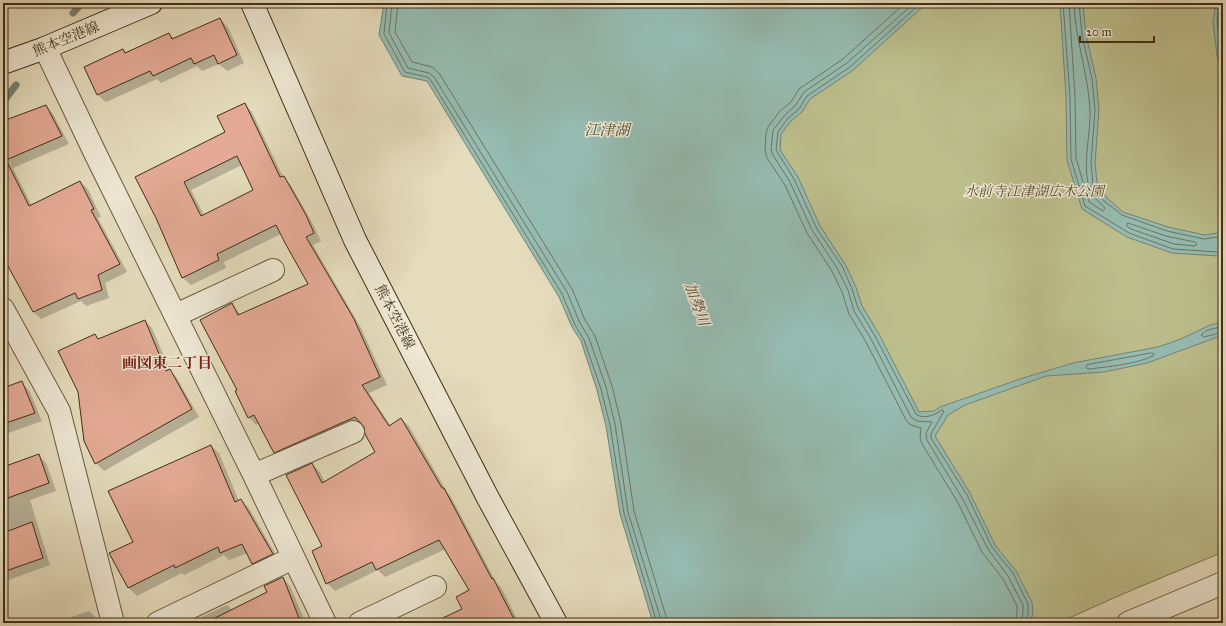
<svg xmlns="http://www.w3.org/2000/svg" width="1226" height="626" font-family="'IM FELL Great Primer','Noto Serif JP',serif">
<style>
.green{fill:#bcbe8c;stroke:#7e7650}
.water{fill:#96bcb2;stroke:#748373}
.shadow{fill:#0003;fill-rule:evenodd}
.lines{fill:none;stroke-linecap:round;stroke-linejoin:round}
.shore{stroke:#6c7563;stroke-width:1}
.stream{stroke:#748373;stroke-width:7}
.building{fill:#e4aa95;stroke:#412e14;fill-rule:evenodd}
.minor-casing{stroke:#6a5a3e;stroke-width:24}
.tertiary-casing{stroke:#6a5a3e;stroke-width:24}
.secondary-casing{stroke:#412e14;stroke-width:24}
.minor{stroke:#eee8d4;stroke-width:22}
.tertiary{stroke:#eee8d4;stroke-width:22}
.secondary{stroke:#eee8d4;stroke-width:22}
.labels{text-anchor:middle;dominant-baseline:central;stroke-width:3;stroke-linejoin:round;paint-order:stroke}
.street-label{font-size:14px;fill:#412e14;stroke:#eee8d4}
.park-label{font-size:14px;font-style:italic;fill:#5a4b2c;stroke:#eee8d4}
.water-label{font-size:15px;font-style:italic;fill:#524a34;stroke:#eee8d4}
.neighbourhood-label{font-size:15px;font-weight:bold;fill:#7a1f14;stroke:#eee8d4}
</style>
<rect width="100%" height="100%" fill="#e5dcbd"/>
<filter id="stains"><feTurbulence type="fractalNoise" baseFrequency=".005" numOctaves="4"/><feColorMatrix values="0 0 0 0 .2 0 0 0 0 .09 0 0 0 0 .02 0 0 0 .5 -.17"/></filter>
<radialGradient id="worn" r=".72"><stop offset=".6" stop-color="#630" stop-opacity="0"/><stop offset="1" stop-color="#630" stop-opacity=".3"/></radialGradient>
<path class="green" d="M909,3h314v549l-98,41 -67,30h-21l-223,-385 -41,-92 6,-23z"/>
<path class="water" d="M384,3h543l-75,68 -42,28 -8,13 -11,9 -10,13 -1,16 18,27 22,49 25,38 11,23 6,19 17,28 40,78 15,-1 6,-4 83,-29 50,-15 85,-16 23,-8 29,-14 13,-3v13l-76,28 -43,9 -58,4 -81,29 -17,10 -13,21 35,57 25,52 21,26 16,31 1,12 -4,9h-376l-33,-109 -14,-88 -9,-36 -16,-49 -9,-14 -13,-30 -132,-216 -25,-5 -23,-41z
M1060,3h23l3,32 10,43 3,32 -4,53 2,19 10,16 16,14 45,15 37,8 18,-3v22l-5,2 -46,-3 -45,-16 -45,-28 -15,-49 -1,-63z
M1216,3h7v76l-6,-24 -4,-33z"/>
<path class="shadow" d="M220,19l8,8 16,36 -17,8 -8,-7 -17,7 -5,-5 -36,17 -4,-4 -51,23 -8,-7 -12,-28 37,-17 3,3 43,-19 6,5z
M245,105l7,7 31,65 8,8 22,39 8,17 -8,4 48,83 26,57 -18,8 22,33 10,-7 8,7 38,66 4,5 45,85 5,5 18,36h-85l30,-14 7,-19 -25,-41 -61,28 -7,-7 -43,21 -8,-8 -15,-119 8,8 5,10 52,-30 -13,-27 -81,35 -9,-9 -14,-28 -4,2 -8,-8 -16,-113 9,11 69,-31 -29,-50 -57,28 2,6 -35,17 -8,-7 -26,-60 -21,-41 90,-44zM242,165l12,26 -50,24 -13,-25z
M46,106l7,8 16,30 -56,24 19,38 48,-24 8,7 13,28 -3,1 29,54 -22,11 4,15 -23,8 -5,-5 -40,18 -7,-7 -31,-57v-114z
M145,321l7,7 18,42 7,8 22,39 -95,54 -8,-8 -11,-23 10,-105 4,5z
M21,383l8,7 13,31 -39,14v-46z
M211,446l8,7 20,48 2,-1 8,8 31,54 -19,9 -8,-8 -5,-10 -19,7 -5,-5 -40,20 -2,-2 -45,23 -8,-8 -19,-34 24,-11z
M39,456l7,7 10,28 -26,9 20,65 -47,17v-114z
M283,578l7,8 16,37h-107l-2,-4 30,-14 6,6 36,-18z
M89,611l7,7 2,5h-45z"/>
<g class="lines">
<path class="shore" d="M387,3l-3,31 21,38 22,5 3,2 132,215 13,31 9,15 17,49 9,36 14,88 33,110
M392,3l-3,30 19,35 21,5 5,4 133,215 13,31 9,15 17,49 9,37 13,88 34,111
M398,3l-3,29 17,30 20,5 7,6 133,216 13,31 10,16 17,50 9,37 13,88 34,112
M905,3l-62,56 -44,30 -8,13 -11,9 -12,16 -2,6 -1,17 2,8 18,27 22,48 25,38 10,21 7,22 17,28 40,78 5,5 10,3 -1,10 2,6 35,57 25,51 21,27 14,27v6l-2,11
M914,3l-67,60 -43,29 -9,14 -10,9 -12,15 -2,20 2,5 17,27 22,48 25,38 11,22 6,21 17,28 40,78 6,4 15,1 -6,11 1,7 35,58 26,51 20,27 15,29v8l-2,10
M921,3l-71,64 -43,29 -8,13 -11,9 -10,14 -2,18 18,29 23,50 25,37 10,23 6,19 17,28 41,78c7,6 19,1 26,-4l2,1 -13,23v4l36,57 25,52 21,26 15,31v10l-2,9
M1063,3l7,94 1,62 14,47 44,27 44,16 44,3 6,-1
M1069,3l6,94 1,61 13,44 14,9 2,-3c-7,-6 -16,-16 -17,-25 -5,-25 3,-49 2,-74 -2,-36 -15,-70 -16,-106
M1079,3l3,32 10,44 3,31 -4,53 2,22 11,16 18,14 45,16 37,8 19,-3
M1219,3l-2,19 6,40
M1128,223l38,13 29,6 2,2 -2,2 -21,-2 -43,-15 -4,-3z
M1223,327c-7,1 -17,2 -22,8l3,2 19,-5
M1152,353l2,1 -1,2c-17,8 -46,11 -65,13l-2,-2 1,-2z"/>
<path class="stream" d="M73,13l9,-10
M3,102l13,-17"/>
</g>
<path class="building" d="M220,18l17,37 -19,9 -4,-9 -20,9 -3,-6 -38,18 -3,-5 -53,24 -13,-28 39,-18 2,4 44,-20 3,6z
M245,103l35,74 4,-1 22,39 8,18 -8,4 48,82 26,58 -18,8 27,41 12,-8 41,70h2l48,91 1,-1 23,45h-84l30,-14 -6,-12 13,-7 -30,-50 -63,30 -4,-8 -46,22 -14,-33 10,-5 -36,-71 26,-12 10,20 53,-31 -10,-18 -1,-7 -9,-10 -81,36 -20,-38 -6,3 -13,-27 2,-1 -37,-70 32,-17 6,12 70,-31 -23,-41 -9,-18 -59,29 2,6 -37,18 -26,-60 -21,-41 90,-45 -8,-16zM237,156l16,34 -52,26 -17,-34z
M46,105l16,31 -56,24 23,46 51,-25 14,28 -3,1 29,54 -22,11 4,15 -24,9 -3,-6 -42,19 -30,-55v-136z
M145,320l21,51 4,-2 22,40 -97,55 -11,-23 -6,-49 -20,-41 37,-17 3,5z
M22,381l13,32 -32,11v-36z
M211,445l24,57 6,-3 32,55 -21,10 -10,-20 -22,9 -2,-6 -43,21 -1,-3 -46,23 -19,-35 24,-11 -25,-51z
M39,454l10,29 -41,15 -5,-17v-14z
M32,522l11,36 -40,14v-39z
M283,577l16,41 -11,5h-83l62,-31 -3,-6z"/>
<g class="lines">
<defs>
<path id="minor" d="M45,48l50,105 159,322 71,148
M3,309l56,102 54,212
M176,315l97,-45
M254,475l99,-43
M158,623l135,-65
M360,623l75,-36"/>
<path id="tertiary" d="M1128,623l95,-40"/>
<path id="secondary" d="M252,3l103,237 133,258 68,125
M3,63l42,-15 106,-45"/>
</defs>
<use href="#minor" class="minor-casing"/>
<use href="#tertiary" class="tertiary-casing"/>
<use href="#secondary" class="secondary-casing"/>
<use href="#minor" class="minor"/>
<use href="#tertiary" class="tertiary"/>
<use href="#secondary" class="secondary"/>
</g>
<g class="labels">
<g class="street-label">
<text transform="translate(66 39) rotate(-22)">熊本空港線</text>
<text transform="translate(395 317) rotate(63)">熊本空港線</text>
</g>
<g class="park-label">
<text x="1034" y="191">水前寺江津湖広木公園</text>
</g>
<g class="water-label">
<text x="607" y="130">江津湖</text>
<text transform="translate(697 304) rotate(70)">加勢川</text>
</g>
<g class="neighbourhood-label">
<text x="167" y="363">画図東二丁目</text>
</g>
</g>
<rect width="1226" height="626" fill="none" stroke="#e5dcbd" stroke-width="16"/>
<rect x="4" y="4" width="1218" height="618" fill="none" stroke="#412e14" stroke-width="2"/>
<rect x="8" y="8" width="1210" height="610" fill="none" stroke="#412e14"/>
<path d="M1080 36v6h74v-6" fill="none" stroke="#412e14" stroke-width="2"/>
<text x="1086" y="36" font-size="12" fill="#412e14" stroke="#eee8d4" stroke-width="3" paint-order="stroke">20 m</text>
<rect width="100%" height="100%" filter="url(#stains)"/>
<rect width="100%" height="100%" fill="url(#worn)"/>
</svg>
